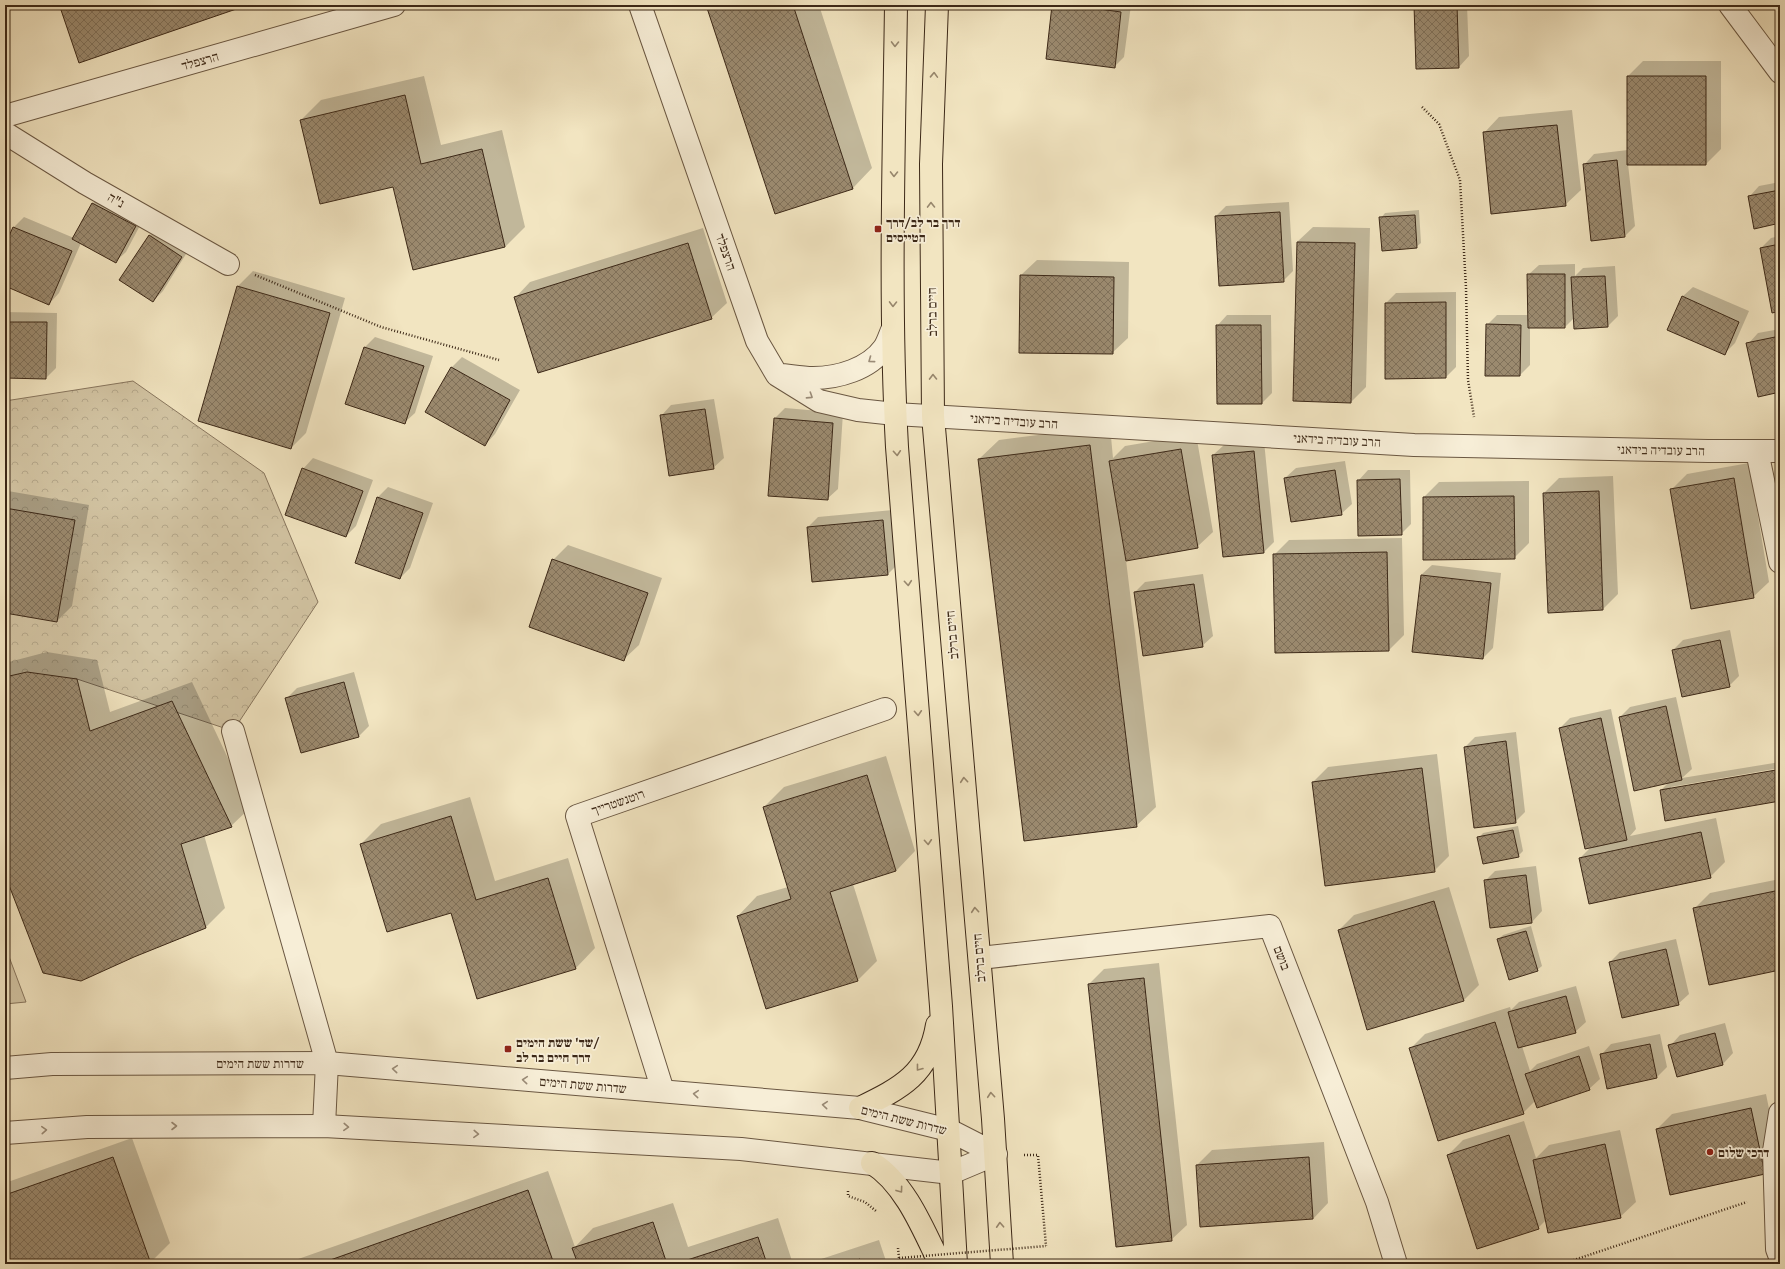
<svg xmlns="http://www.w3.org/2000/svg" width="1785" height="1269" font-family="'Gentium Book Plus','Frank Ruhl Libre',serif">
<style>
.green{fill:#d3c5a4;stroke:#88765e}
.forest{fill:url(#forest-crowns);stroke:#88765e}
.shadow{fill:#0003}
.building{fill:url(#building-cross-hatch);stroke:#3c2817}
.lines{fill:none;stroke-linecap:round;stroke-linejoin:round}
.minor-casing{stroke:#6a5742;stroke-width:24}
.tertiary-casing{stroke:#6a5742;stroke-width:24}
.primary-casing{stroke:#3c2817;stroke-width:24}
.path{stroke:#3c2817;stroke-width:2.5;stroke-dasharray:1 2;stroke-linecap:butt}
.minor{stroke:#f7eed7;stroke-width:22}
.tertiary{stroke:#f7eed7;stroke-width:22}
.primary{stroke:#f2e5c1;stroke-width:22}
.path-bridge{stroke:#3c2817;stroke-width:2.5;stroke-dasharray:1 2;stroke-linecap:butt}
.oneway{stroke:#97866c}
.oneway2{stroke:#9a8b77}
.poi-dot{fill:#8f2418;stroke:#f7eed7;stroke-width:1.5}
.labels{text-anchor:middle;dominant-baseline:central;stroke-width:3.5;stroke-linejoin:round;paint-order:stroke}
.street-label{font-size:13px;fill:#3c2817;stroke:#f7eed7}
.poi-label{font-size:13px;font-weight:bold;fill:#3c2817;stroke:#f7eed7;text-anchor:start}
</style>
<defs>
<pattern id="forest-crowns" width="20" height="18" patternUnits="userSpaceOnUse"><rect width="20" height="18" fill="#d3c5a4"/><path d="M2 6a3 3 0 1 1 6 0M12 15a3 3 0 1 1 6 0" fill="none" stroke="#b6a98c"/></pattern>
<pattern id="building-cross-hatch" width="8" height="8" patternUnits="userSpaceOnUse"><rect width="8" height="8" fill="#9b8a6f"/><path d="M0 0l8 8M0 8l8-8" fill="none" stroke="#80715a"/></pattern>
</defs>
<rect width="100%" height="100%" fill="#f2e5c1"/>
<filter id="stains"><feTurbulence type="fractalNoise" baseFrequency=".005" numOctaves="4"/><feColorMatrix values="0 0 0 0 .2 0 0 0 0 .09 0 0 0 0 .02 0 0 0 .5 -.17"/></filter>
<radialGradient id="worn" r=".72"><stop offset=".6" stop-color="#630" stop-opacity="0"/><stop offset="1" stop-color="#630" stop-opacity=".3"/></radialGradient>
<path class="green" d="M5,946l21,56 -21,2z"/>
<path class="forest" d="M133,381l131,92 54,129 -85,129 -156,-52 -72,7v-285z"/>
<path class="shadow" d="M708,5h111l53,163 -19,20z
M1053,5h78l-7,52 -10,10z
M1415,5h52l2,51 -10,11 -42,1z
M1643,61h78v88l-15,15h-78l7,62 -10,10 -41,-71 10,-11 34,-4v-74z
M424,76l17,69 61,-15 23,97 -20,20 -92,21 -19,-83 -93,-65 20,-20z
M1572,110l9,80 -16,15 -81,-72 15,-16z
M1780,182v40l-31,-25 10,-11z
M103,193l42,23 -19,36 -11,10 -34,-19 -22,50 -10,11 -44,-19v-37l9,-21 10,-10 50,21 19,-35z
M1289,202l4,69 -10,10 -67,-65 10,-10z
M1419,210l2,33 -5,4 -35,-29 4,-5z
M160,225l31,21 -28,45 -10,10 -4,-65z
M1313,227l57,1 -4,159 -15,15 -57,-2 3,-158z
M703,228l24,75 -16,15 -196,-20 15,-16z
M1780,236v74l-19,-62 10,-10z
M1037,260l92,2 -1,76 -16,15 -91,-78z
M1575,264v12l8,-8 32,-2 3,50 -10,10 -34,-8 -9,9h-35v38l-10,10 -33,-50 10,-10h32l-1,-40 11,-10z
M253,271l92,27 -39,135 -15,15 -53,-162z
M1693,287l56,24 -14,32 -10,10 -43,-56z
M1456,292v75l-10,10 -60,-74 10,-10z
M5,312l52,1 -1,55 -10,10 -41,-1z
M1227,315h44l1,78 -10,10 -45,-77z
M1780,329v62l-32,-47 10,-11z
M375,337l58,19 -18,57 -11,10 -58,-19 19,-57z
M462,357l58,33 -25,44 -10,11 -58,-33 25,-45z
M714,399l10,59 -11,10 -52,-52 10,-11z
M785,408l58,5 -5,76 -11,10 -52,-81z
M1110,426l3,32 12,-12 71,-12 17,98 -16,15 -71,13 30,247 -20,19 -157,-367 20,-19z
M1264,441l10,101 -10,10 -51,-97 11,-10z
M313,458l60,22 -17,46 -10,10 -43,-67z
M1345,461l7,43 -11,10 -56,-36 11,-10z
M1749,463l20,119 -16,15 -81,-108 15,-15z
M1368,470h42l1,54 -10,10 -43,-53z
M1613,476l5,118 -15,15 -59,-116 15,-15z
M1529,481v62l-15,15 -90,-61 15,-15z
M388,487l45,16 -23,65 -10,10 -22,-81z
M8,491l81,14 -17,101 -15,15 -52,-9v-118z
M893,510l5,54 -10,10 -75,7 -5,-54 10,-10z
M1402,538l2,97 -15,15 -115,-95 15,-15z
M568,545l94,33 -23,67 -16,15 -70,-100z
M1432,565l69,8 -8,75 -10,10 -62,-83z
M1203,574l10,62 -11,10 -67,-54 10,-10z
M1730,630l9,46 -10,10 -56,-36 10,-10z
M47,652l50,8 13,52 82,-30 59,125 -20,19 -27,9 21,73 -20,20 -200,-56v-209z
M354,672l15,54 -10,10 -57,16 -15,-54 10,-10z
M1676,697l16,72 -10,9 98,-16v6l-109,19v2l109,-19v30l-114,20 -5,-30 9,-9 -50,-64 10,-10z
M1611,709l25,120 -6,7 86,-18 9,44 -15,15 -130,-19 11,-11 -31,-119 10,-10z
M1516,732l9,80 -10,10 -50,-75 10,-10z
M1437,754l12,102 -15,15 -121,-89 15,-15z
M886,756l29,95 -19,20 -43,13 24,77 -20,20 -119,-65 19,-20 31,-9 -24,-80 20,-20z
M470,797l25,84 73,-23 27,90 -19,20 -99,30 -26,-86 -90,-68 20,-20z
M1518,826l5,25 -5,5 -39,-18 4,-5z
M1536,866l6,45 -10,11 -47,-41 10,-10z
M1780,879v90l-86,-60 16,-16z
M1449,887l30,98 -15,15 -96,28 -29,-98 15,-15z
M1531,926l11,40 -5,4 -39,-30 5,-5z
M1676,939l13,55 -11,10 -68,-42 10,-10z
M1159,963l28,262 -16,15 -82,-256 15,-15z
M1576,986l10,36 -11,10 -53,14 8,25 7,-7 52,-18 11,33 -11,10 -54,12 -12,12 -113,-64 15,-15 85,-27 1,3 8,-8z
M1725,1023l8,30 -10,11 -53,-18 10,-11z
M1660,1034l7,33 -10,10 -56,-22 10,-11z
M1766,1094l13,64 -15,15 -107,-44 15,-15z
M1524,1121l12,37 13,-13 71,-15 16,72 -16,15 -74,3 -8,8 -90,-73 15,-15z
M132,1138l38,105 -20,20 -145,1v-81z
M1324,1142l4,61 -15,16 -116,-54 15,-15z
M548,1171l27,76 18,-19 80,-25 15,44 90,-29 15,46h-509z
M879,1240l8,24h-81z
M1578,1262l1,2h-8z"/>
<path class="building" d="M66,5h182l-169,58 -19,-56z
M706,5h87l60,184 -78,25z
M1052,5h18l51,7 -6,56 -69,-9z
M1414,5h43l2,63 -43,1z
M1627,76h79v89h-79z
M405,95l16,69 61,-15 23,98 -92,23 -20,-83 -73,17 -20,-84z
M1557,125l9,81 -75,8 -8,-82z
M1617,160l8,77 -34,4 -8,-77z
M1780,190v33l-26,6 -6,-33z
M92,203l44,23 -20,37 -44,-24z
M1280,212l4,70 -65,4 -4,-70z
M1415,215l2,33 -35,3 -3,-34z
M13,227l59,24 -23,54 -44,-19v-41z
M149,235l33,22 -29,45 -34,-22z
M1297,242l58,1 -4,160 -58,-2z
M688,243l24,76 -174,54 -24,-76z
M1780,244v67l-8,2 -12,-65z
M1527,274h38v54h-37z
M1020,275l94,2 -1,77 -94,-1z
M1605,276l3,51 -34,2 -3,-52z
M237,286l93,27 -39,136 -93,-28z
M1682,296l57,26 -14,33 -58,-25z
M1446,302v76l-61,1v-76z
M5,322h42l-1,57 -41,-1z
M1486,324l35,1 -1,51h-35z
M1216,325h45l1,79h-45z
M1780,336v56l-22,5 -12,-54z
M364,347l60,19 -19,58 -60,-20z
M451,367l59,33 -25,46 -60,-34z
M705,409l9,60 -45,7 -9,-61z
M774,418l59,5 -5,77 -60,-4z
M1090,445l47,382 -113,14 -46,-382z
M1181,449l17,99 -72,13 -17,-100z
M1254,451l10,102 -41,4 -11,-102z
M302,468l61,23 -17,46 -61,-22z
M1335,470l7,45 -51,7 -7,-44z
M1734,478l20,120 -63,11 -21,-120z
M1400,479l2,56 -44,1 -1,-56z
M1599,491l4,119 -55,3 -5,-120z
M1514,496l1,63 -92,1v-63z
M377,497l46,16 -23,66 -45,-16z
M5,508l70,12 -18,102 -52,-9z
M883,520l5,55 -76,7 -5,-55z
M1387,552l2,99 -114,2 -2,-99z
M552,559l96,34 -24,68 -95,-34z
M1421,575l70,8 -8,76 -71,-7z
M1194,584l9,63 -60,9 -9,-64z
M1720,640l10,47 -48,10 -10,-47z
M27,672l50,7 13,52 82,-30 60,126 -51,17 25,84 -72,29 -53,24 -38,-8 -38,-98v-198z
M344,682l15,55 -58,16 -16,-55z
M1666,706l16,74 -48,11 -15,-74z
M1601,718l26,122 -42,9 -26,-121z
M1506,741l10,82 -42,5 -10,-81z
M1422,768l13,104 -110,14 -13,-104z
M1776,770l4,31 -115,20 -5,-31z
M867,775l29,96 -66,21 28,89 -92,28 -29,-93 54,-17 -28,-92z
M451,816l25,84 72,-22 28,91 -99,30 -26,-86 -64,19 -27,-88z
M1513,830l6,27 -36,7 -6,-27z
M1701,832l10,46 -122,26 -10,-46z
M1526,875l6,48 -42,5 -6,-48z
M1780,890v80l-71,15 -16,-77z
M1434,901l30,100 -97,29 -29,-100z
M1526,931l12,40 -29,9 -12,-41z
M1666,949l13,56 -57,13 -13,-56z
M1144,978l28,263 -56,6 -28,-263z
M1566,996l10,37 -58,15 -10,-36z
M1495,1022l29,92 -86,27 -29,-93z
M1715,1033l8,32 -46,12 -9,-32z
M1650,1044l7,34 -50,11 -7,-35z
M1579,1056l11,34 -53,18 -12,-34z
M1751,1108l14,66 -95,21 -14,-66z
M1509,1135l30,94 -62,20 -30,-94z
M1605,1144l16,74 -73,15 -15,-73z
M113,1157l38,107h-146v-69z
M1309,1157l4,62 -113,8 -4,-62z
M528,1190l26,74h-235z
M653,1222l14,42h-89l-6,-16z
M758,1237l9,27h-92z
M860,1259l1,5h-16z"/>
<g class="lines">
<defs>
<path id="minor" d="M640,5l117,336 20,34 42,26 39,9 37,4 519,31 294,6h72
M1730,5l50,67
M5,116l389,-111
M5,133l80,50 143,81
M782,375c10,1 21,3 31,3 25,0 56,-9 71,-30 4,-6 6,-14 9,-20
M1757,451l23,111
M233,731l94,332 -3,63
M980,958l290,-32 107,276 19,62
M663,1091l-86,-275 308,-107
M1780,1113l-6,38 3,98 3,8"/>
<path id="tertiary" d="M5,1068l47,-4 275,-1 533,45 89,22 47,24
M5,1133l82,-6 237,-1 417,23 210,24 45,-19"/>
<path id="primary" d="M896,5c-2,147 -7,295 1,442l44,559 15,258
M937,5l-6,159 2,252 60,703 9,145
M860,1108c41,-20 69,-34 77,-83
M872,1163c33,20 52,68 68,101"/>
</defs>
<use href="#minor" class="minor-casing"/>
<use href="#tertiary" class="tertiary-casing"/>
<use href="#primary" class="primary-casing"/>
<path class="path" d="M1422,107l17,17 21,56 6,108 2,92 6,37
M255,275l126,52 118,33
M1024,1155h14l8,91
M848,1191v5l17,6 11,9
M898,1248l1,10
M1562,1264l185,-62"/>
<use href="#minor" class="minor"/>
<use href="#tertiary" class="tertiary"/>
<use href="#primary" class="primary"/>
<path class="path-bridge" d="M899,1258l147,-12"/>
</g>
<defs><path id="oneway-chevron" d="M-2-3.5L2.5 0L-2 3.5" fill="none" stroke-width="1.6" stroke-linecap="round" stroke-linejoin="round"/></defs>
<g class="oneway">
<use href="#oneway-chevron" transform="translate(895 44) rotate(91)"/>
<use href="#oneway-chevron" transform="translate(934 75) rotate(-88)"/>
<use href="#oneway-chevron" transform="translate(894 174) rotate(91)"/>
<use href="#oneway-chevron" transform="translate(931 205) rotate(-91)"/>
<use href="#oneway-chevron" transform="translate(893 304) rotate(91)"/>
<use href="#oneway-chevron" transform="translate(933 377) rotate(-91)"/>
<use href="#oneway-chevron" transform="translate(897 453) rotate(86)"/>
<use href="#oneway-chevron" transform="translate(908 583) rotate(85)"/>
<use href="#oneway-chevron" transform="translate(918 713) rotate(86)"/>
<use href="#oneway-chevron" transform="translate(964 780) rotate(-95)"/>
<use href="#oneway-chevron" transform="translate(928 842) rotate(86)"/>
<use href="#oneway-chevron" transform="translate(975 910) rotate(-95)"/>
<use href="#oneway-chevron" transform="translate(919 1068) rotate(128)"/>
<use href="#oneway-chevron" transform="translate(991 1095) rotate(-95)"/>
<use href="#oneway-chevron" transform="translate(900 1190) rotate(54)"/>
<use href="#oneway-chevron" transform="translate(1000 1225) rotate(-93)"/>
</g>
<g class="oneway2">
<use href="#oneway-chevron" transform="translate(871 360) rotate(144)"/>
<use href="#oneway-chevron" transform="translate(810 396) rotate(33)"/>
<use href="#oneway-chevron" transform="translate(395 1069) rotate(-175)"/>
<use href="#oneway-chevron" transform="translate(525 1080) rotate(-175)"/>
<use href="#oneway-chevron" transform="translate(696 1094) rotate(-175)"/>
<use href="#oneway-chevron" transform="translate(825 1105) rotate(-175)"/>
<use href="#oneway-chevron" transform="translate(174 1126)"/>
<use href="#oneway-chevron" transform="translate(346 1127) rotate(3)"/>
<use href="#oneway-chevron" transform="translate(44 1130) rotate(-4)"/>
<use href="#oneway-chevron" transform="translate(476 1134) rotate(3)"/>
</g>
<g class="poi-dot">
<rect x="874" y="225" width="8" height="8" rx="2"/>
<rect x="504" y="1045" width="8" height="8" rx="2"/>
<circle cx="1710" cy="1152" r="4"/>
</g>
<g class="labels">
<g class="street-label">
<text transform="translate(200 61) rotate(-16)">הרצפלד</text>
<text transform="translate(116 200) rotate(29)">נ"ה</text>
<text transform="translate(726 252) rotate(71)">הרצפלד</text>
<text transform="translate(932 312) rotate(-91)">חיים ברלב</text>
<text transform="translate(1014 421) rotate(4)">הרב עובדיה בידאני</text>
<text transform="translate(1337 440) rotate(3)">הרב עובדיה בידאני</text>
<text transform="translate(1661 450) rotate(1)">הרב עובדיה בידאני</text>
<text transform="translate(952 635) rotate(-95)">חיים ברלב</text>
<text transform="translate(618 802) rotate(-19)">רוטנשטרייך</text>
<text transform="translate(979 958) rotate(-95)">חיים ברלב</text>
<text transform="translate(1282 958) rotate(69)">בושם</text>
<text x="260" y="1063">שדרות ששת הימים</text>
<text transform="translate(583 1085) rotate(5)">שדרות ששת הימים</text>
<text transform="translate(904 1120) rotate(14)">שדרות ששת הימים</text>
</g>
<g class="poi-label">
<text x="886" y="222">דרך בר לב/דרך<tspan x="886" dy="15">הטייסים</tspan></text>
<text x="516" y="1042">שד' ששת הימים/<tspan x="516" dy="15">דרך חיים בר לב</tspan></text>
<text x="1718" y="1152">דרכי שלום</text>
</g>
</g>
<rect width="1785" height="1269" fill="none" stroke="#f2e5c1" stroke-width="20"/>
<rect x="6" y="6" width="1773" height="1257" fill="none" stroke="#3c2817" stroke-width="2"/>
<rect x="10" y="10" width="1765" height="1249" fill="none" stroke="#3c2817"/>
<rect width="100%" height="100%" filter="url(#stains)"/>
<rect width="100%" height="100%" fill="url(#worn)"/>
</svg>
